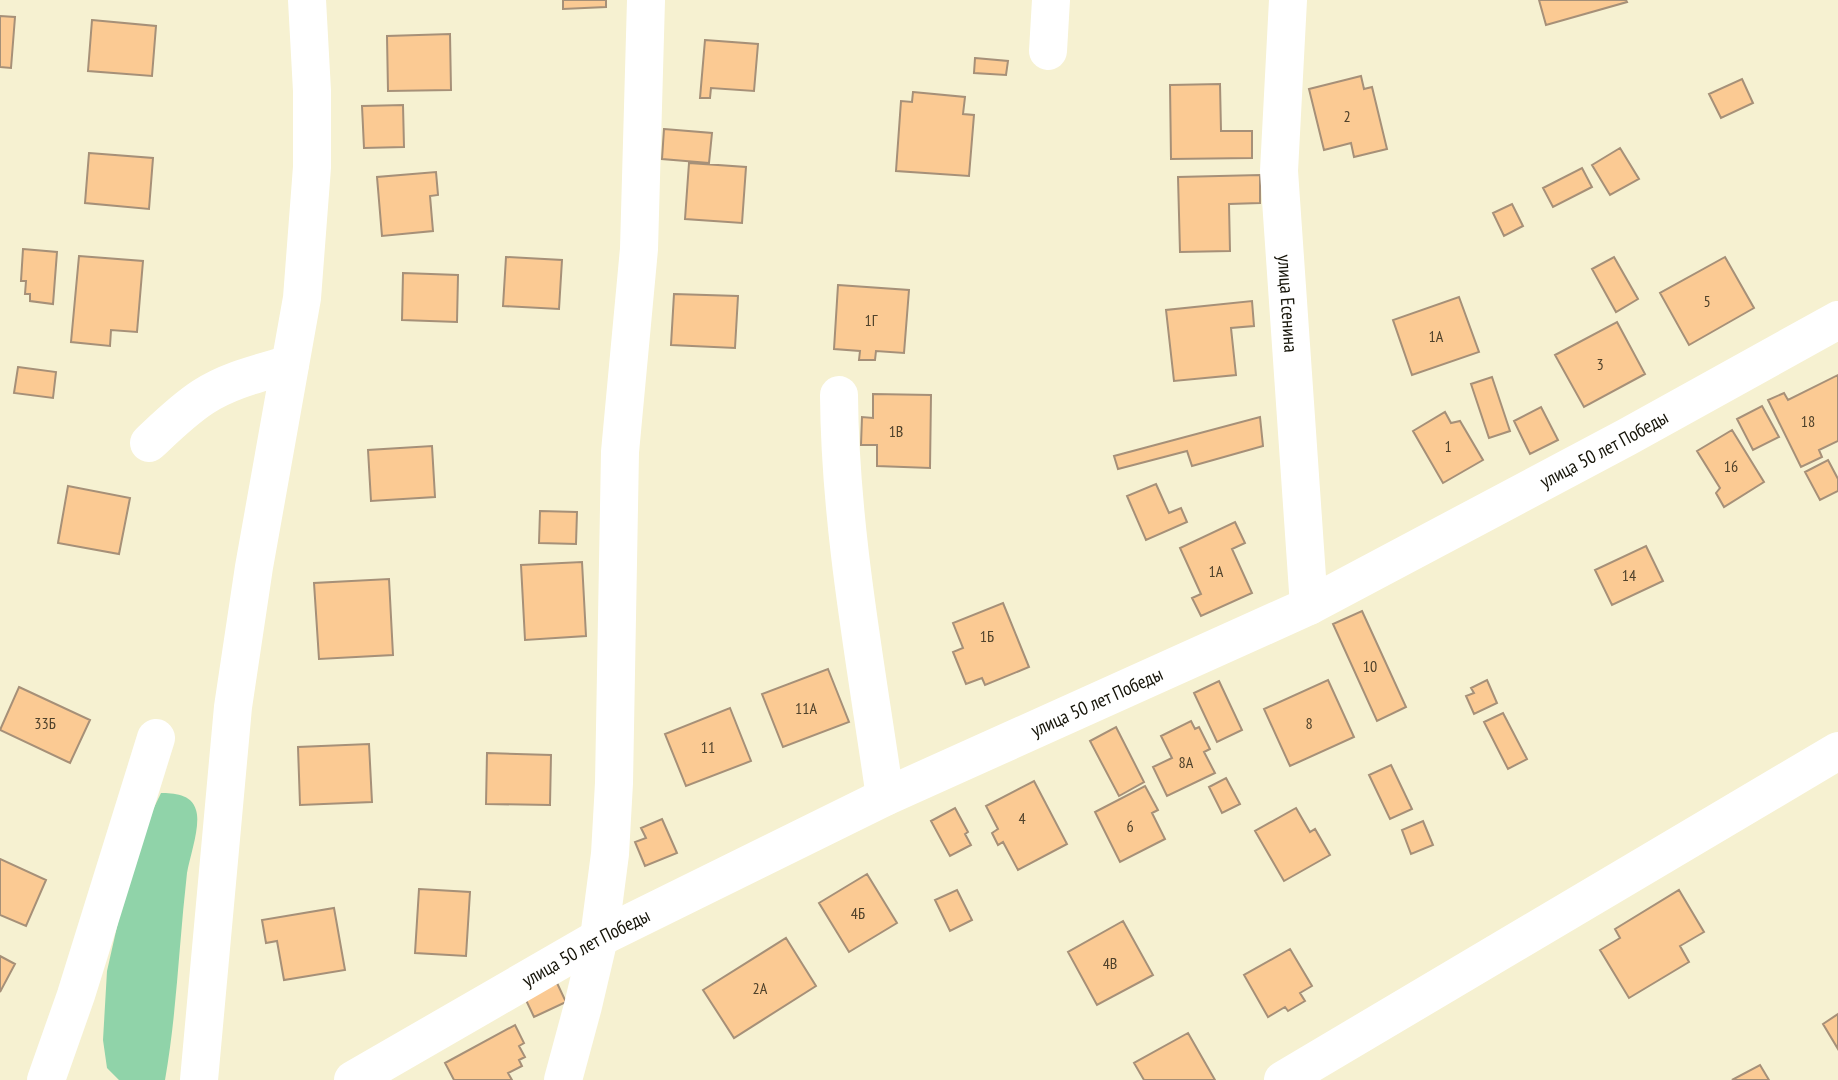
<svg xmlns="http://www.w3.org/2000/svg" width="1838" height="1080" font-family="'PT Sans Narrow',sans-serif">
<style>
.forest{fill:#90d3a9}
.building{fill:#fbca93;stroke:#a69078;stroke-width:2}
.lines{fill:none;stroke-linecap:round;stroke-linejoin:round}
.minor{stroke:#fff;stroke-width:38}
.labels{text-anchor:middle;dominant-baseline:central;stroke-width:6;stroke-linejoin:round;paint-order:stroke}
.number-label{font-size:16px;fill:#4e412b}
.street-label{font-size:19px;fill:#151308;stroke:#f6f1d1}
</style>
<rect width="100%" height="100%" fill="#f6f1d1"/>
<path class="forest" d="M161,793c12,0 31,1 35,17 5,15 -6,46 -9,63 -8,69 -10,139 -22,207h-46l-12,-12 -4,-28 4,-69 19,-84 21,-65z"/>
<path class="building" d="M563,0h43v7l-43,2z
M1539,0h87l1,2 -81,23z
M0,16l15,1 -4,51 -11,-1z
M92,20l64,6 -4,50 -64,-5z
M450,34l1,56 -63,1 -1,-55z
M705,40l53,4 -4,47 -43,-3 -1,10h-10z
M975,58l33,3 -2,14 -32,-2z
M1361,76l3,13 8,-2 15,62 -33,8 -3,-14 -27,7 -15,-61z
M1742,79l11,24 -32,15 -12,-24z
M1220,84l1,47h31v27l-81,1 -1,-74z
M913,92l52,5 -2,17 11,1 -5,61 -73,-5 5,-70 11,1z
M403,105l1,42 -40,1 -2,-42z
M664,129l48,4 -3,30 -47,-4z
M1620,148l19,31 -29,16 -18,-30z
M89,153l64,5 -4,51 -64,-6z
M689,163l57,4 -4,56 -57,-4z
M1582,168l10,19 -39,20 -10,-19z
M436,172l2,23 -8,1 3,35 -51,5 -5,-59z
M1260,175v28l-31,1 1,47 -50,1 -2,-75z
M1512,204l11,22 -19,10 -11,-23z
M23,249l34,3 -4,52 -23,-3v-7h-5l1,-13h-5z
M79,256l64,5 -6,71 -26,-2 -1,16 -39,-4z
M506,257l56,3 -3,49 -56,-3z
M1614,257l24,42 -22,13 -24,-43z
M1725,257l29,51 -65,37 -29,-52z
M403,273l55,2 -1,47 -55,-2z
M838,285l71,5 -5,63 -28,-2 -1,9h-16l1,-9 -26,-2z
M674,294l64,2 -3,52 -64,-3z
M1459,297l20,55 -67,23 -19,-55z
M1252,301l2,25 -23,2 5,47 -62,6 -8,-71z
M1617,322l28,52 -61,33 -29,-52z
M18,367l38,5 -3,26 -39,-5z
M1838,375v66l-19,9 3,7 -21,10 -33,-67 16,-7 4,7z
M1492,377l18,54 -21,7 -18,-54z
M873,394l58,1 -1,73 -53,-2v-21h-16l1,-28 11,1z
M1762,406l17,31 -26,13 -16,-31z
M1541,407l17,33 -28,14 -16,-33z
M1445,412l6,11 9,-2 23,39 -40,23 -30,-52z
M1260,417l3,29 -71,20 -5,-15 -69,18 -4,-13z
M1732,430l32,52 -40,25 -8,-14 4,-5 -23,-37z
M432,446l3,51 -64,4 -3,-51z
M1828,460l10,19v12l-18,9 -15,-28z
M1156,484l13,29 12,-5 6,14 -41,18 -19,-44z
M68,486l62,12 -11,56 -61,-11z
M540,511l37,1 -1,32 -37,-1z
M1235,522l10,21 -13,6 20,44 -51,23 -9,-18 9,-4 -21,-46z
M1646,546l17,35 -51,24 -17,-35z
M582,562l4,74 -61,4 -4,-75z
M389,579l4,76 -74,4 -5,-76z
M1003,603l26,64 -44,18 -3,-7 -16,6 -13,-32 10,-4 -10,-25z
M1362,611l44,96 -29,14 -44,-97z
M828,669l21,53 -66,25 -21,-53z
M1328,680l26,57 -64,29 -26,-57z
M1487,680l10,23 -23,11 -8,-18 8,-3 -3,-5z
M1219,681l23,49 -25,12 -23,-49z
M19,687l71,33 -20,43 -70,-33z
M730,708l21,53 -65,25 -21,-52z
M1503,713l24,46 -19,10 -24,-47z
M1191,721l4,8 4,-2 11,22 -6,3 11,21 -48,23 -14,-29 19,-9 -11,-22z
M1116,727l28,55 -25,14 -29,-55z
M369,744l3,58 -72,3 -2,-58z
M487,753l64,2 -1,50 -64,-1z
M1391,765l21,44 -22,10 -21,-44z
M1226,778l14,26 -18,9 -13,-26z
M1034,781l33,63 -49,26 -15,-28 -5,3 -6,-12 6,-4 -12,-23z
M1145,786l13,24 -6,3 13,26 -45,23 -25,-50z
M955,808l13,24 -3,2 6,11 -21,11 -19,-35z
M1296,808l14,24 5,-3 15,26 -46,26 -29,-50z
M662,819l15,34 -32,13 -10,-24 11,-4 -5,-10z
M1423,821l10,24 -22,9 -9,-24z
M0,859l46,21 -20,46 -26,-11z
M867,874l30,49 -48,29 -30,-49z
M419,889l51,3 -4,64 -51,-3z
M957,890l15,30 -22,11 -15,-31z
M1679,890l25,42 -24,14 9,16 -60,36 -29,-48 20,-12 -5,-9z
M334,908l11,62 -61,10 -7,-39 -11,2 -4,-23z
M1123,921l30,54 -56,30 -29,-53z
M786,938l30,48 -82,52 -31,-48z
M1290,949l22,37 -12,7 5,8 -17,10 -3,-4 -17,10 -24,-42z
M0,956l15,8 -15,28z
M557,983l9,19 -32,15 -9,-19z
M1838,1014v35l-15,-25z
M515,1025l9,18 -5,3 6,11 -6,3 3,6 -14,7 4,7h-58l-9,-17z
M1188,1033l27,47h-71l-10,-17z
M1760,1065l9,15h-37z"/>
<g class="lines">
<g class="minor">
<path id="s1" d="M1288,0l-9,171 30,435"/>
<path d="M1048,51l3,-51"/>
<path d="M839,395c1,134 27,269 46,402"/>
<path d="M149,443c17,-16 34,-33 54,-46 26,-17 57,-24 87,-33"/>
<path d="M46,1080l30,-85 80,-257"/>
<path d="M199,1080l34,-373 21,-140 48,-269 10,-131v-76l-5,-91"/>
<path id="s2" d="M353,1080l246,-142 286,-141 424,-191 318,-169 211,-117"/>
<path d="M563,1080l20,-74 16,-68 11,-84 4,-71 6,-331 19,-203 7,-249"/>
<path d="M1283,1080l555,-329"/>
</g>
</g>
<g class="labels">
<g class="number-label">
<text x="1347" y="116">2</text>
<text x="1707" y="301">5</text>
<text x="871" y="320">1Г</text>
<text x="1436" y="336">1А</text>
<text x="1600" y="364">3</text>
<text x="1808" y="421">18</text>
<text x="896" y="431">1В</text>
<text x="1448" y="446">1</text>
<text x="1731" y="466">16</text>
<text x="1216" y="571">1А</text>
<text x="1629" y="575">14</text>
<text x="987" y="636">1Б</text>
<text x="1370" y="666">10</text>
<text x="806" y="708">11А</text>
<text x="45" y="723">33Б</text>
<text x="1309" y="723">8</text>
<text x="708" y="747">11</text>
<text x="1186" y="762">8А</text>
<text x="1022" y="818">4</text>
<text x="1130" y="826">6</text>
<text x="858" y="913">4Б</text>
<text x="1110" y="963">4В</text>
<text x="760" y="988">2А</text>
</g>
<g class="street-label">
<text stroke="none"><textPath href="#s1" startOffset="304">улица Есенина</textPath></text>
<text stroke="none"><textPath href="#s2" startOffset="1402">улица 50 лет Победы</textPath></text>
<text stroke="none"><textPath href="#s2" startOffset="835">улица 50 лет Победы</textPath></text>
<text stroke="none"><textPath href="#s2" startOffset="268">улица 50 лет Победы</textPath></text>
</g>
</g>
</svg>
